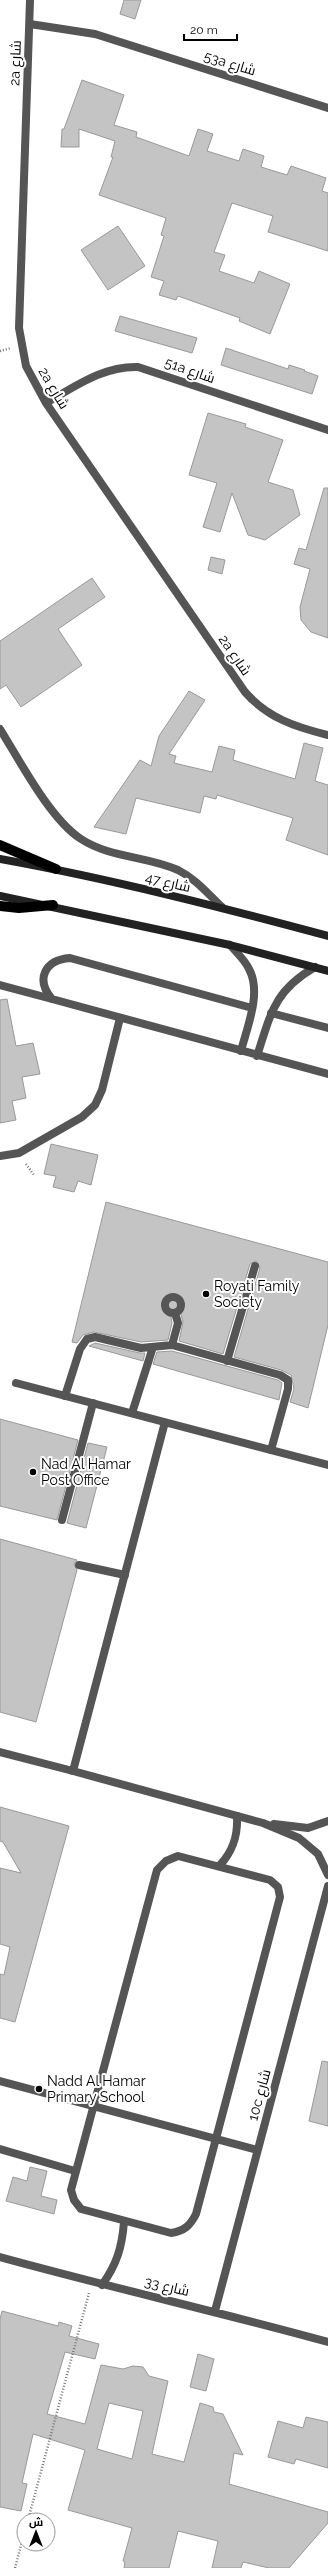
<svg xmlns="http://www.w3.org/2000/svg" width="328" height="2568" font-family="Raleway,Cairo,sans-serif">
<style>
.building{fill:#c4c4c4;stroke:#999;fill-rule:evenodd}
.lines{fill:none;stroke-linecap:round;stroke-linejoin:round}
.path{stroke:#777;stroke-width:2.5;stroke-dasharray:1 2;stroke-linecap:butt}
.lane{stroke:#555;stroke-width:8}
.street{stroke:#555;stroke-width:8}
.secondary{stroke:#222;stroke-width:8}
.primary{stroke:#000;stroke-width:10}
.poi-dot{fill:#000;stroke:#fff;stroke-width:1.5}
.labels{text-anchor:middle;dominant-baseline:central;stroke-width:4;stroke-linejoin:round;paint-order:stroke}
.street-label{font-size:14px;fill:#000;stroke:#fff}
.poi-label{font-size:14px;fill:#000;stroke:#fff;text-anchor:start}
</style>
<rect width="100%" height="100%" fill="#fff"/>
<path class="building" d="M124,0h17l-6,19 -15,-5z
M82,80l42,15 -10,30 23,7 -1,5 53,19 9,-27 15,5 -6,17 32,10 4,-12 21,7 -3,11 26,8 4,-9 35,12 -4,13 6,2v58l-60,-19 5,-16 -41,-13 -18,49 11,3 -6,16 35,12 5,-12 31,13 -20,50 -31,-13 1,-3 -62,-22 -2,4 -17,-5 5,-14 -13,-4 13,-41 -3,-1 5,-17 -67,-23 14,-38h-2l4,-16 -36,-12v18h-18l1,-18h2z
M118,226l27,40 -37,24 -27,-40z
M120,316l77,22 -5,15 -77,-22z
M226,348l62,21 1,-4 16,5 -1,1 14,5 -6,18 -91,-29z
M208,413l38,11 -1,3 38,13 -15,42 25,8 7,25 -35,25 -17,-5 -16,-42 -12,39 -17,-5 14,-44 -28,-8z
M324,488h4v150l-17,-6 -10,-12 -1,-13 10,-38 -16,-5 5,-16 7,2z
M211,557l14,3 -3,14 -14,-4z
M92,578l13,19 -47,32 24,36 -61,42 -15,-22 -6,4v-48z
M189,691l16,9 -36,54 7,2 -2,7 38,9 7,-26 16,4 -2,10 62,19 9,-36 19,5 -8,33 13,4v70l-42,-15 7,-22 -76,-23 -1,4 -12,-3 -4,17 -64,-15 -10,36 -32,-7 46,-67 11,6 8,-30z
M7,999l9,47 17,-3 7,31 -18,3 4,21 -14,3 4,19 -16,3v-123z
M51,1144l47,11 -7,30 -13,-4 -4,11 -21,-5 3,-11 -12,-2z
M106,1202l222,60v63l-20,83 -18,-6 4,-13 -3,-14 -10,-5 -47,-13 26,-89 -4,-7 -6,3 -27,90 -44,-13 4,-19 -3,-11 -4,-3 -6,3 2,12 -4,17 -27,2 -47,-10 -11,3 -6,8 -5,-1z
M95,1343l45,10h5l-2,8 -54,-15z
M172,1351l106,29 4,3 -3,17 -126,-36 4,-12z
M0,1419l78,21 -21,80 -57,-14z
M88,1443l19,4 -21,81 -19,-5z
M0,1539l77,21 -3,4 3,6 -41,152 -36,-10z
M0,1807l69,19 -54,196 -15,-4v-44l4,1 6,-28 -10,-3v-76l21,5 -18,-31 -3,-1z
M322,2061l6,1v64l-19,-5z
M30,2167l17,4 -6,25 16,4 -3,14 -48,-13 7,-24 14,4z
M2,2311l56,15 1,-4 13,4 -3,10 30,8 -4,15 -30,-7 -18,62 38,10 16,-59 22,4 10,-3 10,1 6,9 19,5 -16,73 32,8 16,-59 13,4 1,5 9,2 20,41 -9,-2 -5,31 99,28v11l-39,45h-20l-26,-6 -2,6h-29l6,-27 -40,-10 -9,37h-45l1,-6 -2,-1 9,-33 -64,-18 17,-60 -52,-16 -11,49 5,1 -6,27 -21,-4v-188zM109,2403l34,8 -11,48 -35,-10z
M198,2354l16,5 -8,32 -16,-4z
M306,2417l22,5v46l-32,-9 -2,5 -26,-7 10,-36 25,7z"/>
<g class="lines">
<path class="path" d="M0,351l11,-3
M26,1164l8,11
M28,2520l61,-227
M15,2568l9,-34"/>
<path class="lane" d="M230,945c6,7 15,15 19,24 13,24 -2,58 -8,82
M252,1008l-182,-50c-25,2 -35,21 -18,41l276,75
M271,1013l57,15
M257,1056c14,-43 17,-65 58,-89
M0,1156l19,-3 63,-36 13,-12 7,-15 18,-72
M165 1305a8 8 0 1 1 16 0a8 8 0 1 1-16 0Z
M172,1345l6,-22 -3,-10
M227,1361l28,-95
M65,1396l15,-47 7,-10 8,-2 46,11 31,-3 108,30 8,5v9l-17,61
M132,1413l21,-66
M62,1520l31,-117
M79,1565l46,10
M0,1752l73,19
M178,1856l92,24 8,7 2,10 -84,317c-6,12 -12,17 -25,19l-90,-24 -7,-9 -3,-10 86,-320 9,-9z
M220,1865c13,-14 18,-29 17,-49
M0,2081l257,69
M0,2149l75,22
M102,2285c15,-21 20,-38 22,-63"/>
<path class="street" d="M30,0l-11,328 7,38 20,37 199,289c23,26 50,35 83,43
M30,24l65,10 233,74
M46,403c30,-17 57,-37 92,-36l190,63
M0,729c20,32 50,90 81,110 29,19 66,17 97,31 18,9 30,24 44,37
M0,985l52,14
M16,1383l312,82
M165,1422l-92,349 190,52 36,15 19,16 10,21
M274,1824l34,4 20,-7
M0,2257c109,30 219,55 328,85
M215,2311l113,-425"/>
<path class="secondary" d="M0,859c111,20 220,48 328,77
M0,896l230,49 98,26"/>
<path class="primary" d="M0,845l56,24
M0,906l19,2 34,-3"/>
</g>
<g class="poi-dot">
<circle cx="206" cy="1294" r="4"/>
<circle cx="33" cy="1472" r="4"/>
<circle cx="39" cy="2089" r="4"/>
</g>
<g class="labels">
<g class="street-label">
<text transform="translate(15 63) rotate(-88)">2a شارع</text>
<text transform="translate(230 63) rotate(17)">53a شارع</text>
<text transform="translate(190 370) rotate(19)">51a شارع</text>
<text transform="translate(54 388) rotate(59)">2a شارع</text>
<text transform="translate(235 655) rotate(56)">2a شارع</text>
<text transform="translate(168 882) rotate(13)">شارع 47</text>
<text transform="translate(259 2095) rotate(-75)">10c شارع</text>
<text transform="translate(167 2286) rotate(13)">شارع 33</text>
</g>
<g class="poi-label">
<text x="214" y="1286">Royati Family<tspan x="214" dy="16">Society</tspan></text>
<text x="41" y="1464">Nad Al Hamar<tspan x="41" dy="16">Post Office</tspan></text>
<text x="47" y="2081">Nadd Al Hamar<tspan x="47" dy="16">Primary School</tspan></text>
</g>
</g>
<g transform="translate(36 2532)"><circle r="19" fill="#ffffff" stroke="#999999"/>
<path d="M0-3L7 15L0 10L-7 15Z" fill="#000000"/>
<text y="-6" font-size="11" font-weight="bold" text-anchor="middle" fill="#000000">ش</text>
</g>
<path d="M184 34v6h53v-6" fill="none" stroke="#000000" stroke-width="2"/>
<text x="190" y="34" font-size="12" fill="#000000" stroke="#ffffff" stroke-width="3" paint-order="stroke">20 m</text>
</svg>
